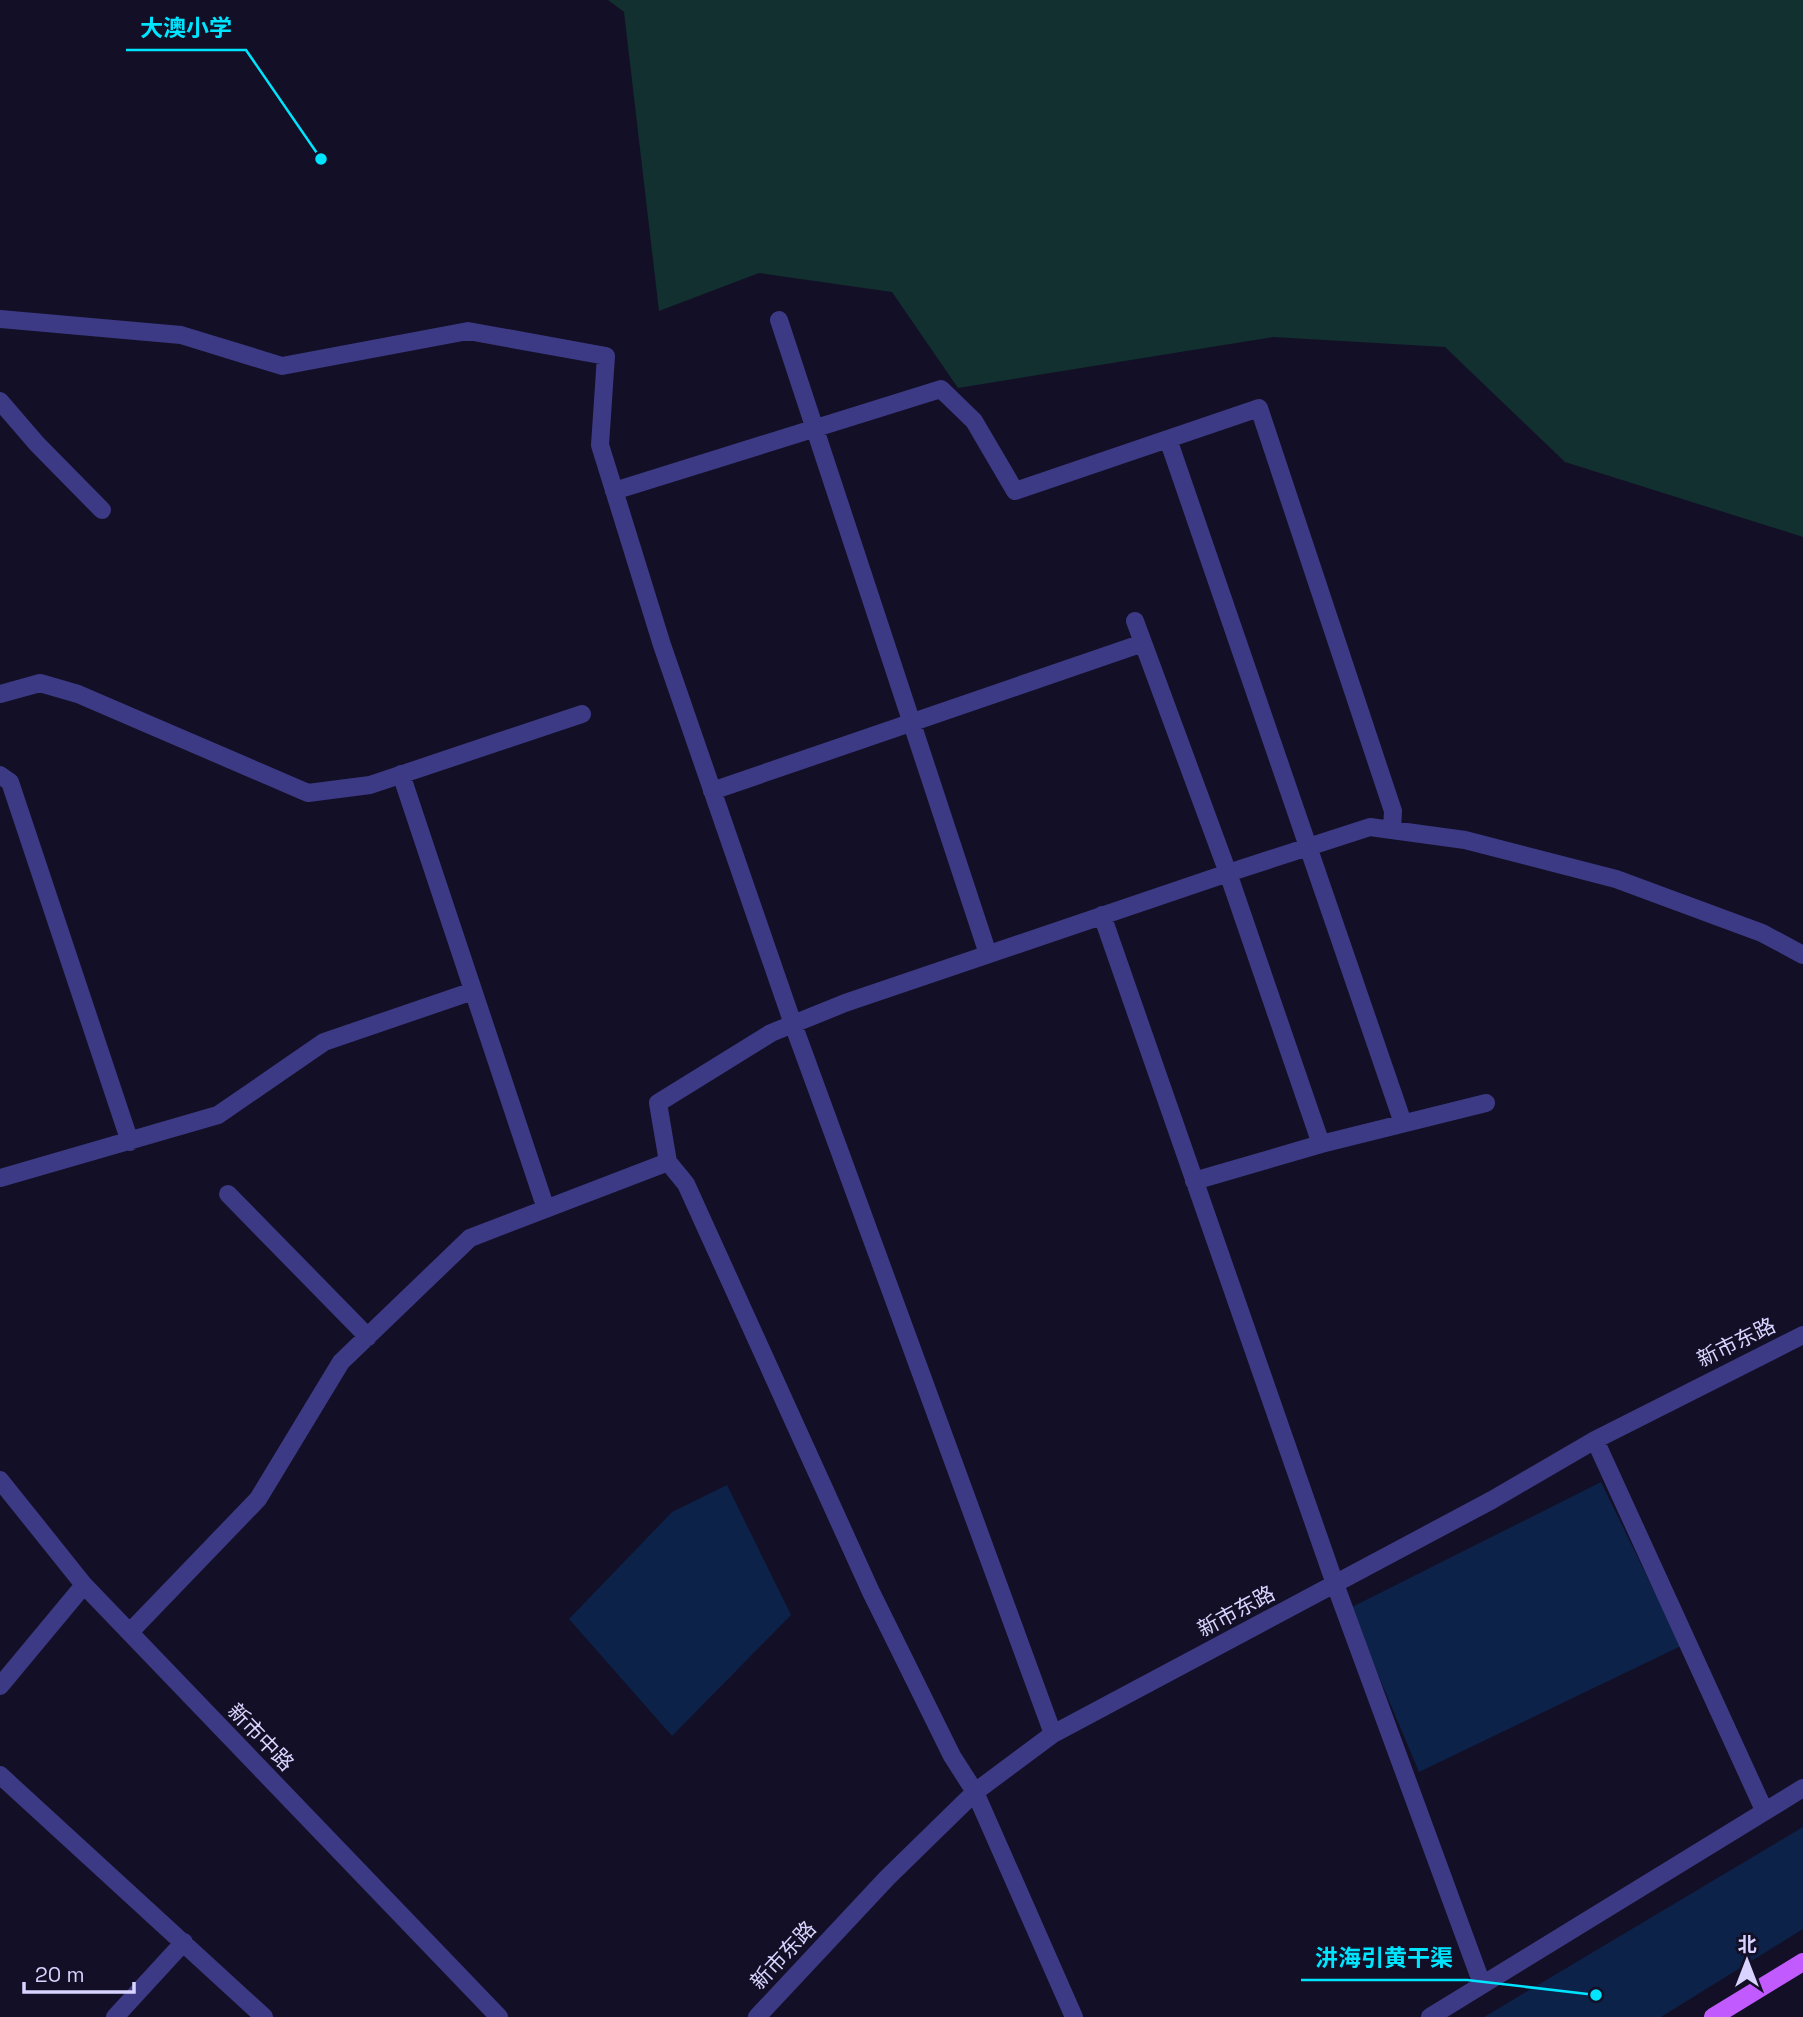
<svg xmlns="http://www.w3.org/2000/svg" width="1803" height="2017" font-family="'Space Grotesk','Noto Sans SC',sans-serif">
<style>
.green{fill:#12302f}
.water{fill:#0c2248}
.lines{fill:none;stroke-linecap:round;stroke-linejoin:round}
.minor{stroke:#3d3a85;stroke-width:18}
.major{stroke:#c25bff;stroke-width:18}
.labels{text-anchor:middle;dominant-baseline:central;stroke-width:5;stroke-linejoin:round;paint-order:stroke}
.street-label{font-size:21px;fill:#d9d4ff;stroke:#130f26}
.leader{fill:none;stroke:#00e5ff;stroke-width:2.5}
.callout-dot{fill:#00e5ff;stroke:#130f26;stroke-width:2.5}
.callout-label{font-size:23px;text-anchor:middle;font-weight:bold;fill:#00e5ff;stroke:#130f26;stroke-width:5;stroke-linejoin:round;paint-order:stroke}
</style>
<rect width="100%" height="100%" fill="#130f26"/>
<path class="green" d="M608,0h1195v537l-238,-75 -120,-115 -172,-10 -315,51 -66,-96 -133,-19 -100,38 -35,-299z"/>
<path class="water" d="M1601,1482l80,164 -262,126 -69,-164z
M727,1485l64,130 -119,121 -103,-117 103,-107z
M1803,1827v102l-142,88h-177z"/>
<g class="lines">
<path class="minor" d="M0,319l181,16 101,31 186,-35 138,25 -6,89 62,200 131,379 260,710
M779,320l209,634
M0,401l37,43 65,66
M1168,439l235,684
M614,491l327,-102 33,32 41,70 244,-83 134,403 -1,19
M0,694l40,-11 38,11 230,99 62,-8 212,-71
M401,774l145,435
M0,775l10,7 120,360
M712,791l431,-148
M1102,915l233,669 147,400
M1321,1144l-93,-271 142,-46 95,13 151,39 146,54 41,22
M668,1162l18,22 185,408 81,164 23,36 99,225
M0,1178l218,-63 106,-73 149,-51
M1194,1181l127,-37 165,-41
M228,1194l140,143
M1595,1440l169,370
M0,1480l84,105 415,432
M130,1632l128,-133 83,-137 129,-124 198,-76 -10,-59 113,-70 74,-30 383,-130 -93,-252
M0,1686l84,-101
M0,1775l264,242
M115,2017l69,-75
M757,2017l130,-139 88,-86 78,-58 439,-234 103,-60 208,-105
M1430,2017l373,-229"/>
<path class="major" d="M1713,2017l90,-55"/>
</g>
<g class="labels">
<g class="street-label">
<text transform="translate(1736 1342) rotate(-26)">新市东路</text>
<text transform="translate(1236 1611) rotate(-28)">新市东路</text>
<text transform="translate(261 1737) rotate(46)">新市中路</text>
<text transform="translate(783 1955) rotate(-47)">新市东路</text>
</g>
</g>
<path class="leader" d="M321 159L246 50H126M1596 1995L1467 1980H1301"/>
<g class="callout-dot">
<circle cx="321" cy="159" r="7"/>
<circle cx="1596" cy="1995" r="7"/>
</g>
<g class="callout-label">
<text x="186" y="36">大澳小学</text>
<text x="1384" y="1966">汫海引黄干渠</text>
</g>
<g transform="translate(1747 1961)" stroke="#130f26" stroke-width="5" paint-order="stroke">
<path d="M0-5L12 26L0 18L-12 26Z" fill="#d9d4ff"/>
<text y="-10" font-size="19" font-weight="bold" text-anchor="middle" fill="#d9d4ff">北</text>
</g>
<path d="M24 1982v10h110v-10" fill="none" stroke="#d9d4ff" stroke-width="3.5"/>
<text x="35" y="1982" font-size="21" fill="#d9d4ff" stroke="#130f26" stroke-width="5" paint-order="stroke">20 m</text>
</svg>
